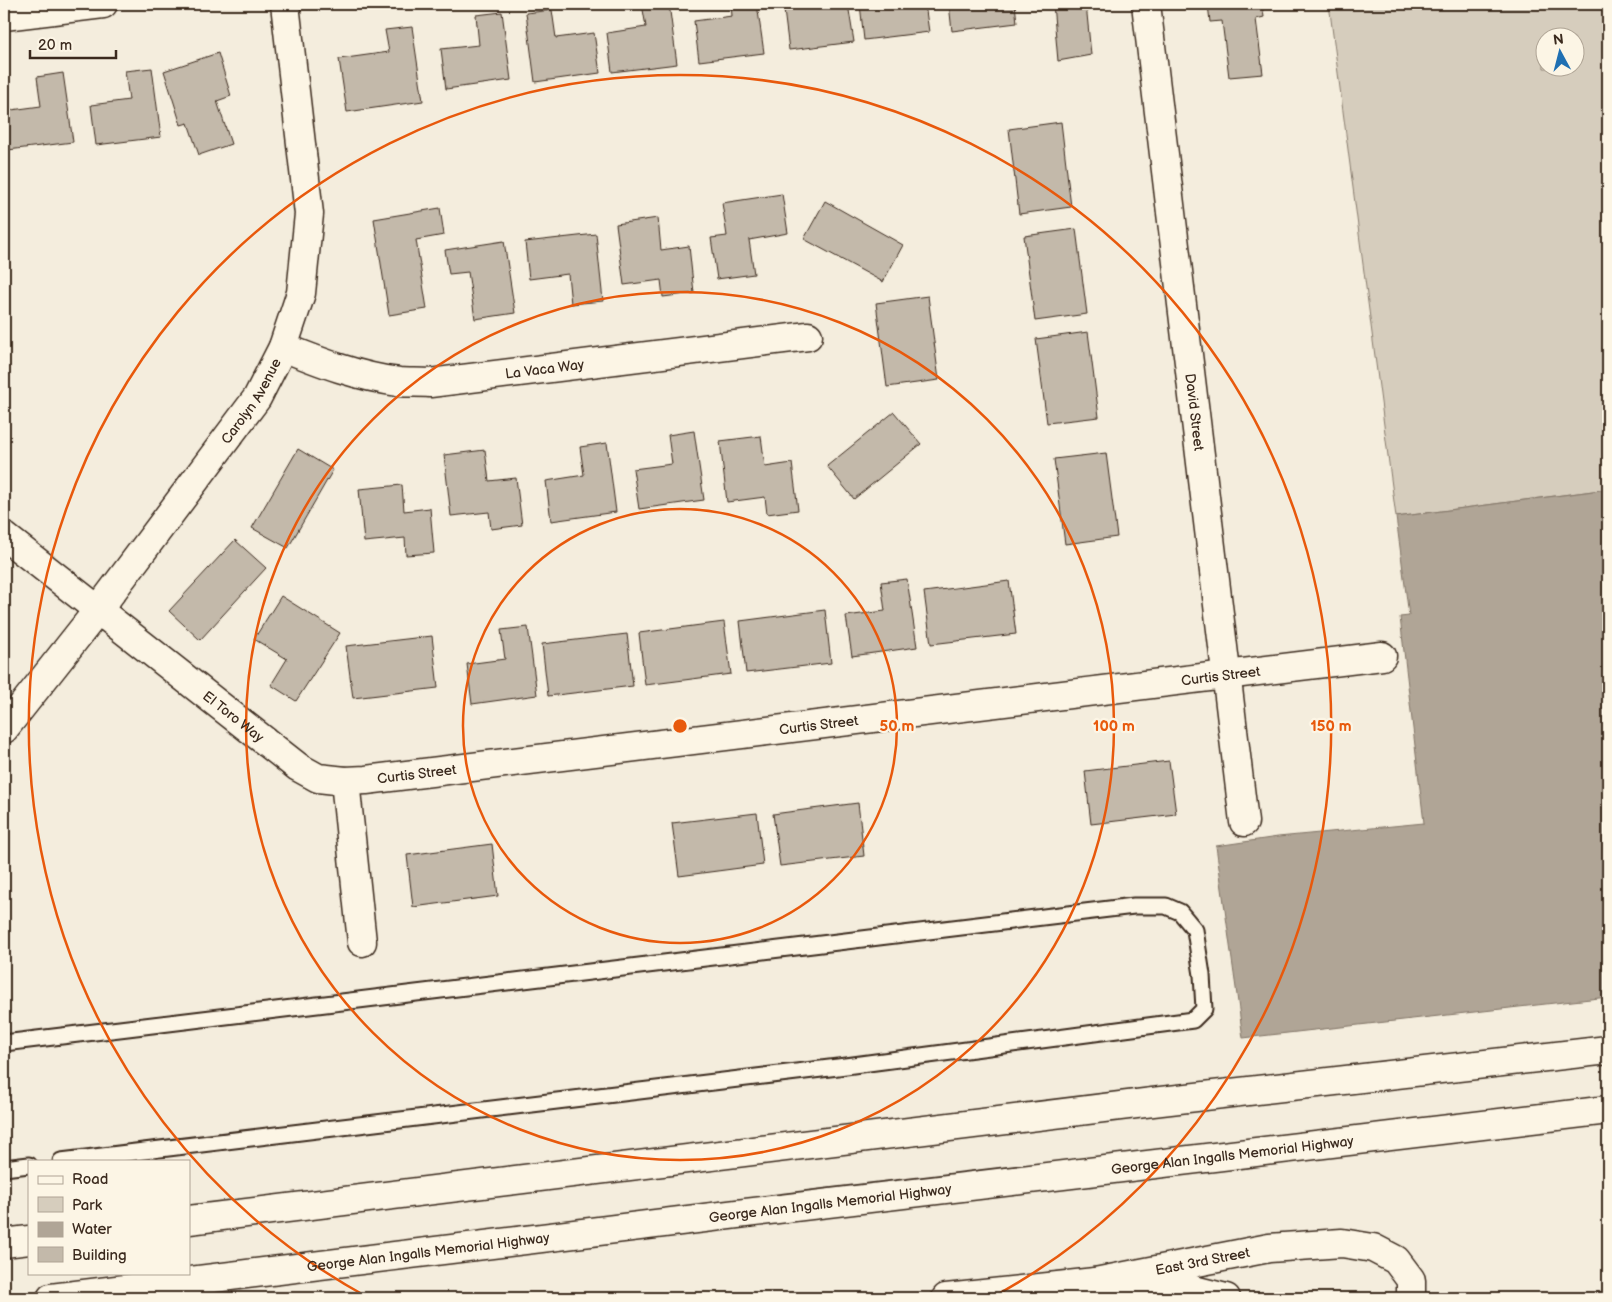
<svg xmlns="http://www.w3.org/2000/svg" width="1612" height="1302" font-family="'Balsamiq Sans',sans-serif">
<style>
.green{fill:#d6cdbd;stroke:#887c6e;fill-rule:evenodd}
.water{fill:#b0a596;stroke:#817466}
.building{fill:#c3b9aa;stroke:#3b2a1e}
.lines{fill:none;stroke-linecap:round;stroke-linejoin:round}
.service-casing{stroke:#3b2a1e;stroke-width:19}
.minor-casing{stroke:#3b2a1e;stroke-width:31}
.motorway-casing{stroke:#3b2a1e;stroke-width:31}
.service{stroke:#fcf5e5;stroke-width:15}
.minor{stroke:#fcf5e5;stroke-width:28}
.motorway{stroke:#fcf5e5;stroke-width:28}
.ring{fill:none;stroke:#e8590c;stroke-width:2.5}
.labels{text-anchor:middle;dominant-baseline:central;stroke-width:4.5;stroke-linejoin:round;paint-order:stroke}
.street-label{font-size:14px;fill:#3b2a1e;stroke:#fcf5e5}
.centre{fill:#e8590c;stroke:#fcf5e5;stroke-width:2.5}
.ring-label{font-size:15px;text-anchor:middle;font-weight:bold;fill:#e8590c;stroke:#fcf5e5;stroke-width:4.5;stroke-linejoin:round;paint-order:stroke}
</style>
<rect width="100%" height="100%" fill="#f4eddd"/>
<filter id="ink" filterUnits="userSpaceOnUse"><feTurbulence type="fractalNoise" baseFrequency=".02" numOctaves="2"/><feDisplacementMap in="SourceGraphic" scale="10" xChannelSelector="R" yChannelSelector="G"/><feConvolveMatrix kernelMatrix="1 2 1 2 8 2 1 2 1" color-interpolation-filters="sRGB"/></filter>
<g filter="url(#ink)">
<path class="green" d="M1329,4h279v485l-212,28zM1544,38h30v30h-30z"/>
<path class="water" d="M1608,489v508l-365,41 -27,-192 62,-9 146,-14 -24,-206 9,-1 -13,-99z"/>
<path class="building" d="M642,4h27l8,60 -65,8 -5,-39 39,-6z
M731,4h26l7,49 -65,8 -5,-40 38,-5z
M822,4h26l6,38 -65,8 -5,-40 38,-5z
M860,4h65l4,28 -65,8z
M949,4h66l2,19 -65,8z
M1053,4h33l5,51 -33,6z
M1208,4h54l2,13 -8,2 7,55 -34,3 -7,-56 -12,1z
M552,10l4,28 38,-5 6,40 -65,9 -9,-69z
M502,12l9,68 -65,9 -5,-40 38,-4 -3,-30z
M412,27l11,74 -76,11 -8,-53 50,-7 -4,-22z
M218,53l13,43 -14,5 14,43 -32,11 -11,-32 -7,2 -17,-54z
M152,68l9,69 -65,8 -5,-40 38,-5 -4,-29z
M63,73l10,69 -65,8 -4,-39 37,-5 -4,-29z
M1061,122l10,85 -52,7 -10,-85z
M782,194l6,39 -39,7 5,34 -37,5 -6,-41 16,-2 -5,-33z
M825,201l78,44 -20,37 -79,-43z
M440,208l4,27 -28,5 11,69 -38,6 -15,-96z
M658,218l3,32 28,-4 5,47 -31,4 -2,-17 -37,5 -8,-61z
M1076,229l11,85 -52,7 -11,-85z
M596,234l7,67 -32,3 -3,-30 -39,5 -4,-37z
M504,241l11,72 -40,6 -7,-47 -19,2 -4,-24z
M928,296l11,84 -52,7 -11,-84z
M1088,332l11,85 -52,6 -11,-84z
M894,412l27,32 -67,55 -27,-33z
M694,431l10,69 -65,9 -6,-40 39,-5 -4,-29z
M761,436l4,31 27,-4 6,47 -31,4 -2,-17 -38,5 -7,-61z
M607,443l9,69 -65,9 -5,-40 38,-6 -4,-28z
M298,449l35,21 -45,78 -36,-20z
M485,450l4,31 27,-3 6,47 -31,4 -2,-17 -38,4 -7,-61z
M1106,453l11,84 -52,7 -11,-85z
M402,485l2,26 26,-3 4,45 -28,2 -1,-17 -41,4 -5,-53z
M235,540l31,28 -66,72 -31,-29z
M907,579l10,68 -65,9 -6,-40 39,-5 -4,-29z
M1009,581l7,53 -85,10 -7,-52z
M281,596l59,37 -44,68 -25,-16 16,-26 -33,-20z
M825,610l6,53 -85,10 -6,-52z
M724,622l7,52 -86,11 -6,-52z
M528,627l9,68 -65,9 -5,-40 38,-5 -4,-29z
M627,634l6,52 -85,10 -6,-52z
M432,636l6,52 -85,10 -7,-52z
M1169,761l7,53 -85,10 -6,-53z
M858,803l6,53 -84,10 -7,-52z
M757,813l6,52 -84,11 -7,-53z
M492,844l6,52 -85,11 -6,-52z"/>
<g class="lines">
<defs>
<path id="service" d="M4,1043l1130,-137h32l14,6 15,18 7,45 2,34 -11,11 -355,47 -777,94
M4,1168l25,-3"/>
<g id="minor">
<path id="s1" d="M1146,4l98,818"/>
<path d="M4,16l99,-12"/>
<path id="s2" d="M283,347c37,15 76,30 116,35 10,1 21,0 31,1l378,-47"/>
<path id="s3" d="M4,536l294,231 20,11 27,3 21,-1 1016,-124"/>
<path id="s4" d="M4,729l94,-119 159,-212 26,-51 18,-54 8,-79 -24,-210"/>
<path d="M345,781l17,161"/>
<path d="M946,1298l149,-16"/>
<path id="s5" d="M1226,1298l-40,-10 -91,-6 174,-34 73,-5 31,5 23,12 15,20v18"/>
</g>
<g id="motorway">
<path d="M189,1220l972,-119 447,-51"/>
<path d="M4,1243l25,-3"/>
<path id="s6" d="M51,1298l686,-84 871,-104"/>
</g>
</defs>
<use href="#service" class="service-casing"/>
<use href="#minor" class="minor-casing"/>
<use href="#motorway" class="motorway-casing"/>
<use href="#service" class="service"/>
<use href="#minor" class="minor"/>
<use href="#motorway" class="motorway"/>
</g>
</g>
<g class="ring">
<circle cx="680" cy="726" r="217"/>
<circle cx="680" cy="726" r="434"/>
<path d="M369 1298A651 651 0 1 1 991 1298"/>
</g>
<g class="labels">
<g class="street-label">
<text stroke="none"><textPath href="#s2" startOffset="268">La Vaca Way</textPath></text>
<text stroke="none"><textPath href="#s4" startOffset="411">Carolyn Avenue</textPath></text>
<text stroke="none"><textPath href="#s1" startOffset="411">David Street</textPath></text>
<text stroke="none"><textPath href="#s3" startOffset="1306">Curtis Street</textPath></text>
<text stroke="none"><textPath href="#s3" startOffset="292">El Toro Way</textPath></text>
<text stroke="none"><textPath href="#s3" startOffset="901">Curtis Street</textPath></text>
<text stroke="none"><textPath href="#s3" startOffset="496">Curtis Street</textPath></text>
<text stroke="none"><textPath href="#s6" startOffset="1190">George Alan Ingalls Memorial Highway</textPath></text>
<text stroke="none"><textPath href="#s6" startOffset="785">George Alan Ingalls Memorial Highway</textPath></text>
<text stroke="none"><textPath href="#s6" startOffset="380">George Alan Ingalls Memorial Highway</textPath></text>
<text stroke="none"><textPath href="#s5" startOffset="242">East 3rd Street</textPath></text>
</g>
</g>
<circle cx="680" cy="726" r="8" class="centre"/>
<g class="ring-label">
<text x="897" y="731">50 m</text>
<text x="1114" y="731">100 m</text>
<text x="1331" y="731">150 m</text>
</g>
<rect width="1612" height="1302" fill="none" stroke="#fcf5e5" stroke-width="20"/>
<rect x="10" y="10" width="1592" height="1282" fill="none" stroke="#3b2a1e" stroke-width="2" filter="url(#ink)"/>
<rect x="28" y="1160" width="162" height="115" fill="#fcf5e5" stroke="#afa495"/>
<rect x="38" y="1176" width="25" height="8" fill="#fcf5e5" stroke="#afa495"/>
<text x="72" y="1184" font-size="15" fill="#3b2a1e">Road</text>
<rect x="38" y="1197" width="25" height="15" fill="#d6cdbd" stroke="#afa495"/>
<text x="72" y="1210" font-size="15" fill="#3b2a1e">Park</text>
<rect x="38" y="1222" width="25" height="15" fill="#b0a596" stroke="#afa495"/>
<text x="72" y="1234" font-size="15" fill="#3b2a1e">Water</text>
<rect x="38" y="1247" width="25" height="15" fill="#c3b9aa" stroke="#afa495"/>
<text x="72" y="1260" font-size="15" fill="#3b2a1e">Building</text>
<g transform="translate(1560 52) rotate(353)"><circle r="24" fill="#fcf5e5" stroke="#afa495"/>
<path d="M0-4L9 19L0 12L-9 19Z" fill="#1f6fb2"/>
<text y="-8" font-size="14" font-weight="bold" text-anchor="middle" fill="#3b2a1e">N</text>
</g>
<path d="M30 50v8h86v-8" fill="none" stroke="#3b2a1e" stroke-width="2.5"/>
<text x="38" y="50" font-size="15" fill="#3b2a1e" stroke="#fcf5e5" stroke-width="4" paint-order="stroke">20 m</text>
</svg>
